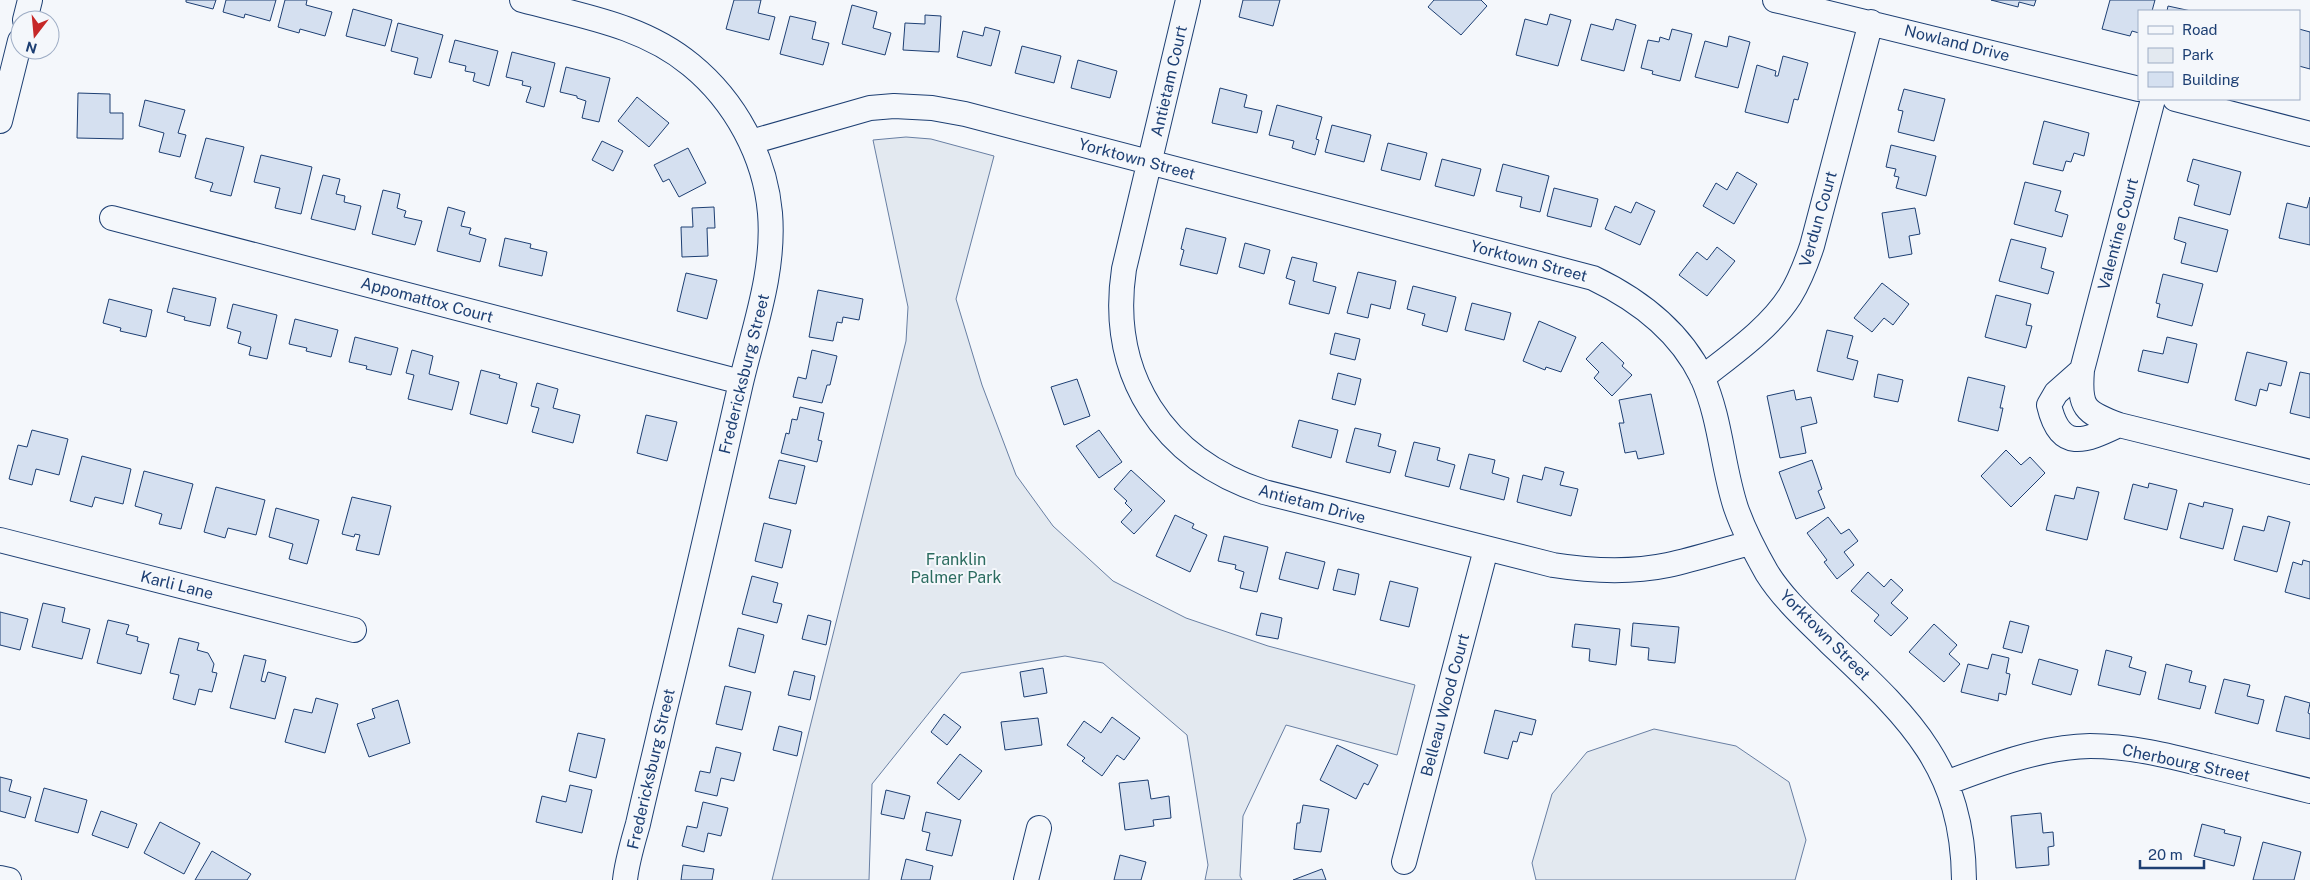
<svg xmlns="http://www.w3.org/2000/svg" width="2310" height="880" font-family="'Public Sans',sans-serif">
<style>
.green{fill:#e3e9f0;stroke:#687fa3}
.building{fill:#d5e0f0;stroke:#1d3f73}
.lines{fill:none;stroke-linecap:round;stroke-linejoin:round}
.minor-casing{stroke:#1d3f73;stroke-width:26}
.minor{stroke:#f4f7fb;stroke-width:24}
.labels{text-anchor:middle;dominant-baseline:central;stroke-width:4;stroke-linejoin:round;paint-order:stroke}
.street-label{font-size:16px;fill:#1d3f73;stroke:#f4f7fb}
.park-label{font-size:16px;fill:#2c6c60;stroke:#f4f7fb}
</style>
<rect width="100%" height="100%" fill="#f4f7fb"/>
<path class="green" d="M906,137l25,2 63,17 -38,143 26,86 34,90 37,51 60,55 73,37 82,28 147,39 -18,70 -111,-30 -43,91 -3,60 2,4h-37l3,-15 -21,-130 -84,-72 -38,-7 -104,17 -89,111 -3,96h-97l134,-539 2,-34 -35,-167z
M1654,729l82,17 53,36 17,58 -11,40h-259l-4,-17 20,-69 35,-42z"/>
<path class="building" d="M186,0h30l-3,9 -27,-7z
M226,0h50l-6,21 -25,-7 -1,4 -21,-6z
M285,0h22l-1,5 26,7 -7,24 -25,-7 -1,4 -21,-6z
M734,0h27l-3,13 17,4 -6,23 -43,-11z
M1243,0h37l-7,26 -34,-9z
M1434,0h47l6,6 -26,29 -33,-28z
M1991,0h45l-2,6 -15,-4 -1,5z
M2110,0h45l-3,11h-13v22l-7,-2 -2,5 -28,-7z
M852,5l25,7 -4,16 18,5 -6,22 -43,-11z
M2168,6l23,5h-24z
M353,9l39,11 -7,26 -39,-10z
M1550,14l21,6 -13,46 -42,-11 9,-36 22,6z
M925,15l16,1 -2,36 -36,-2 2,-27 20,1z
M790,16l26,6 -4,17 17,4 -6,22 -43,-11z
M1616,19l20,6 -12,46 -43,-11 10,-36 22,6z
M398,23l45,12 -12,43 -17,-4 4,-16 -27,-7z
M985,27l15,4 -9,35 -34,-9 6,-26 20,5z
M1672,29l20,5 -12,47 -28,-7 1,-3 -12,-3 7,-28 11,2 1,-5 9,3z
M2299,29l11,3v37l-11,-3z
M1729,36l21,6 -12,46 -43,-11 10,-36 22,6z
M455,40l43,11 -9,35 -16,-5 2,-8 -10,-2 1,-5 -17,-4z
M1022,46l39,10 -7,27 -39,-10z
M512,52l43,11 -11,44 -18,-5 5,-15 -9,-2 1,-4 -17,-4z
M1783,56l25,7 -10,37 -4,-1 -6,24 -43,-11 12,-47 19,6 -1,5h3z
M1078,60l39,11 -7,27 -39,-10z
M566,67l44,11 -11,44 -17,-4 4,-17 -9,-3v-2l-17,-4z
M1220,88l27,7 -3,12 18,4 -5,22 -45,-10z
M1904,89l41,10 -11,42 -36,-9 5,-21 -5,-1z
M78,93l32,1v19h13v26l-46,-1z
M637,97l32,26 -20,24 -31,-26z
M145,100l40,10 -7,23 8,2 -6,22 -21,-5 5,-19 -25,-7z
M1277,105l45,12 -6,22 3,1 -4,15 -23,-7 2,-7 -25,-6z
M2044,121l45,12 -5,23 -10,-3 -3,9 -5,-1 -3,10 -30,-7z
M1332,125l39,10 -7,27 -39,-10z
M206,138l38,9 -13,49 -21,-5 3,-8 -18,-5z
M602,141l21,10 -10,20 -21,-11z
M1388,143l39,10 -7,27 -39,-10z
M1891,145l45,11 -10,40 -30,-8 3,-11 -5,-1 2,-7 -10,-2z
M688,148l18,35 -27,14 -10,-18 -6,3 -9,-17z
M261,155l51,12 -11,47 -26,-6 5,-20 -26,-6z
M1442,159l39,10 -7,27 -39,-10z
M2193,159l48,13 -11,43 -36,-10 5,-20 -12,-4z
M1503,164l46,12 -9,36 -20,-5 2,-10 -26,-6z
M1737,172l20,12 -23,40 -31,-18 13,-23 11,7z
M323,175l17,4 -4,15 9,2 -1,6 17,4 -6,24 -44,-11z
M2025,182l36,9 -6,20 13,4 -6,22 -48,-13z
M1554,188l44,11 -7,28 -44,-11z
M383,190l17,4 -3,14 9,3 -2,6 18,4 -7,24 -43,-11z
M2310,197v48l-31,-7 8,-35 20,5z
M1636,202l19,9 -15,34 -35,-16 10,-23 16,7z
M448,207l17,5 -4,14 10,2 -2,6 17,5 -6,23 -43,-11z
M714,207l1,21h-8l1,28 -26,1 -1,-30h12l-1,-19z
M1915,208l5,26 -11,2 3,18 -23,4 -7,-45z
M2179,217l49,13 -11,42 -36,-9 5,-20 -12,-4z
M1186,228l40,10 -9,36 -37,-9 4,-15 -3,-1z
M505,238l26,6 -1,4 17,4 -5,24 -43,-10z
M2011,239l35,9 -5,20 13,4 -6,22 -49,-13z
M1245,243l25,7 -6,24 -25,-7z
M1717,247l18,14 -28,35 -28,-21 18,-23 10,8z
M1292,257l25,6 -4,18 23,6 -7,27 -40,-10 6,-23 -9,-3z
M1358,272l38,9 -6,28 -19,-5 -3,14 -21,-5z
M686,273l31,7 -10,39 -30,-8z
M2163,274l40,10 -11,42 -35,-9 3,-13 -4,-1z
M1882,283l27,21 -16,21 -9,-7 -12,14 -18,-14z
M1413,286l43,11 -9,35 -25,-7 3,-11 -18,-5z
M173,288l43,10 -6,28 -26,-6 1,-3 -18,-5z
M818,290l45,9 -4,21 -16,-3 -1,6 -5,-1 -4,19 -24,-4z
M1996,295l35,9 -5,21 6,1 -6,22 -41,-11z
M109,299l43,11 -6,27 -26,-6 1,-3 -18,-5z
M1472,303l39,10 -7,27 -39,-10z
M233,304l44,11 -10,44 -18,-4 2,-8 -13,-4 3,-11 -14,-4z
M295,319l43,11 -7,27 -25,-6 1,-3 -18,-4z
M1539,321l37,16 -15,35 -15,-5 -1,3 -22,-9z
M1827,330l26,6 -6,22 11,3 -5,19 -36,-9z
M1335,333l25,6 -5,21 -25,-6z
M355,337l43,11 -7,27 -25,-6 1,-3 -18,-4z
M2167,337l30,7 -9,39 -50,-12 5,-21 20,4z
M1602,342l22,21 -2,3 10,9 -20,21 -18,-18 5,-6 -13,-13z
M412,350l21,6 -4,18 30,8 -7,28 -44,-11 6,-24 -8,-2z
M812,350l25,6 -7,29h-3l-5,18 -29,-6 5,-20 8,2z
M2247,352l40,10 -6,24 -12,-3 -2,8 -7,-2 -4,17 -21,-6z
M481,370l19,5 -1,3 18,5 -10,41 -37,-10z
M2300,372l10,2v44l-20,-5z
M1338,373l23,6 -6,26 -23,-6z
M1878,374l25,6 -5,22 -24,-5z
M1968,377l37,9 -5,22h3l-5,23 -40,-10z
M1077,379l13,37 -26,9 -13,-38z
M537,383l21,6 -5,19 27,7 -7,28 -41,-11 7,-24 -8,-2z
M1794,390l2,10 15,-3 6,26 -16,4 5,26 -26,5 -13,-62z
M1651,394l13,60 -26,5 -2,-8 -11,2 -6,-30h5l-5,-23z
M800,407l24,6 -6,27 4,1 -5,21 -36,-9 5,-20 3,1 3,-15 5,1z
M646,415l31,7 -10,39 -30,-8z
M1299,420l39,10 -7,28 -39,-11z
M1355,428l26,6 -3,12 18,5 -6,22 -44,-11z
M32,430l36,9 -9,36 -23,-6 -4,16 -23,-6 9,-34 9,2z
M1099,430l23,32 -23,16 -23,-32z
M1414,442l26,6 -3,12 18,5 -6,22 -44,-11z
M2006,450l15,15 9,-8 15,16 -34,34 -30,-31z
M1469,454l26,6 -3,13 17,5 -5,22 -44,-11z
M82,456l49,13 -8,35 -28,-7 -3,10 -22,-6z
M779,460l26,6 -9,38 -27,-6z
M1812,460l10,29 -4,2 7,17 -29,11 -17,-47z
M1545,467l19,5 -4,13 18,4 -7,27 -54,-14 6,-27 19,5z
M1131,470l34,31 -31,33 -13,-12 11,-12 -7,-7 2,-2 -13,-12z
M144,471l49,13 -12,45 -22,-5 3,-10 -27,-8z
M2149,483l28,7 -10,40 -43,-11 9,-35 15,4z
M216,487l49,13 -9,35 -28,-7 -3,10 -21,-6z
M2077,487l22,5 -12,48 -41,-10 9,-35 19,4z
M352,497l39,9 -12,49 -23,-5 4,-15 -5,-1 -1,3 -12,-3z
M2204,502l29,7 -10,40 -43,-11 9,-35 14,4z
M276,508l43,12 -12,44 -18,-5 4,-15 -24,-7z
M1175,515l19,9 -2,4 15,7 -17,37 -34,-16z
M2268,516l22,6 -13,50 -43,-12 9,-34 21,5z
M1828,517l13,17 8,-5 9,12 -14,11 10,13 -17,14 -13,-17 3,-2 -20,-27z
M764,523l27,7 -9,38 -27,-7z
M1224,536l44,11 -11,45 -17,-4 4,-16 -9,-3 1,-4 -18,-4z
M1286,552l39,10 -7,27 -39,-10z
M2303,560l7,2v37l-25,-7 8,-30 9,3z
M1338,569l21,5 -4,21 -22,-5z
M1868,572l16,15 7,-8 12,11 -12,13 17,15 -17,18 -17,-15 5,-6 -28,-24z
M752,576l26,7 -5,19 9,2 -5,19 -35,-9z
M1390,581l28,7 -9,39 -29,-7z
M43,603l22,5 -3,14 28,7 -8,30 -50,-12z
M0,612l28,7 -8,31 -20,-5z
M1261,613l21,5 -4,21 -22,-4z
M808,615l23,6 -5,24 -24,-6z
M108,620l21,5 -3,9 12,3 -1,4 12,3 -8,30 -44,-11z
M2010,621l19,5 -7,27 -19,-5z
M1633,623l46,4 -4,36 -27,-3 1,-12 -18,-2z
M1575,624l45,5 -4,36 -27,-4 1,-12 -18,-2z
M1934,624l23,21 -8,9 11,10 -16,18 -35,-30z
M738,628l26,7 -9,38 -26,-7z
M179,638l20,5 -2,7 11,3 6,11 -2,8 5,1 -5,19 -13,-3 -4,16 -22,-6 6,-24 -9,-2z
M2106,650l26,7 -3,10 17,5 -6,23 -42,-10z
M1992,654l17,4 -3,15 4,1 -4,21 -7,-2 -1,8 -37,-9 7,-28 20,5z
M244,655l22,5 -5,21 4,1 3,-10 18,5 -11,42 -45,-11z
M2039,659l39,11 -7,25 -39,-11z
M2166,664l26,7 -3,11 17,4 -6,23 -42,-10z
M1043,668l4,25 -23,4 -4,-25z
M794,671l21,5 -5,24 -22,-5z
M2224,679l26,6 -3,11 17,4 -6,24 -43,-11z
M725,686l26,6 -9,38 -26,-6z
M2285,696l25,7 -2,10 2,1v25l-34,-8z
M316,698l22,6 -13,49 -40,-11 9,-33 18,4z
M398,700l12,43 -41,14 -12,-33 18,-6 -3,-9z
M1495,710l41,10 -4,15 -12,-3 -3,10 -4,-1 -5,18 -24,-6z
M944,714l17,13 -14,18 -16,-13z
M1112,717l28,21 -16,22 -7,-5 -15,21 -20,-15 3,-3 -18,-13 17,-24 17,12z
M1038,718l4,27 -37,5 -4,-28z
M779,726l23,6 -5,24 -24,-6z
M578,733l27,6 -9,39 -27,-7z
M1337,745l41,20 -10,20 -4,-2 -8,16 -36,-19z
M716,747l25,6 -7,28 -13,-3 -4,18 -22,-5 5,-20 10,2z
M960,754l22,17 -23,29 -22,-17z
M0,777l12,3 -3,11 22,6 -6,21 -25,-7z
M1148,780l3,19 18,-3 2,22 -18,2 1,6 -29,4 -6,-47z
M570,785l22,5 -10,43 -46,-11 6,-26 24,6z
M44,788l43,12 -9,33 -43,-12z
M886,790l24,6 -6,23 -23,-5z
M703,802l25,6 -7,28 -13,-3 -4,19 -22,-6 5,-20 10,2z
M1303,805l26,4 -8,43 -27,-3 3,-26h3z
M101,811l36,13 -9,24 -36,-13z
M926,812l35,8 -9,36 -26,-6 4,-17 -8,-2z
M2041,813l2,20 10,-1 1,14 -6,1 1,18 -33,3 -5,-52z
M160,822l40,21 -16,31 -40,-21z
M2202,824l23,6 -1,3 17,4 -7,29 -40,-10z
M2263,842l38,10 -7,28h-41z
M212,851l39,23 -4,6h-52z
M1120,855l26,7 -5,18h-27z
M906,859l27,7 -3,14h-29z
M683,865l31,4 -2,11h-31z
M1322,869l4,11h-33z"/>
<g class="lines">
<defs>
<path id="minor" d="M522,0c59,16 121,25 169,65 44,36 74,91 79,148 5,60 -17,117 -30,174 -25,110 -50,220 -77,330 -8,36 -17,71 -25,107 -5,18 -11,37 -13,56
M1188,0l-64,269c-16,106 39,190 140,223l289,73c38,6 77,8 115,0 28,-6 55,-15 82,-22
M1775,0l364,89
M25,20l5,-20
M2153,99l-71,271c-3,38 2,42 37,55l191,47
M2175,99l135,35
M0,121l20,-80
M751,142l119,-34 24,-2 38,2 33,6 628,164c46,22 86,52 109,99 19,42 20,89 34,131 8,23 19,44 31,65 17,27 41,48 63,70 77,73 133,122 134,237
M112,218l629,164
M2082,370l-26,23 -7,12c11,48 36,36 70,20
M1702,378c30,-24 67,-49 88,-82 10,-16 16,-32 22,-50l59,-224
M0,540l354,90
M1946,783c46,-17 94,-36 144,-37 41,0 80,10 120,20 33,8 67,17 100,25
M1404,862l82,-313
M0,878l9,2
M1026,880l13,-52"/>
</defs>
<use href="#minor" class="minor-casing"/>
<use href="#minor" class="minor"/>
</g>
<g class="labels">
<g class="street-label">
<text transform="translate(1957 43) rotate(14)">Nowland Drive</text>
<text transform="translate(1169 81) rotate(-77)">Antietam Court</text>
<text transform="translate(1137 159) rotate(15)">Yorktown Street</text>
<text transform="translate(1818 219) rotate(-74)">Verdun Court</text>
<text transform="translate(2118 234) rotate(-75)">Valentine Court</text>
<text transform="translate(1529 261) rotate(15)">Yorktown Street</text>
<text transform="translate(427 300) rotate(15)">Appomattox Court</text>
<text transform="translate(744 374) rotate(-76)">Fredericksburg Street</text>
<text transform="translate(1312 504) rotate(15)">Antietam Drive</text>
<text transform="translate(177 585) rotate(14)">Karli Lane</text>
<text transform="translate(1825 635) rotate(45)">Yorktown Street</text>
<text transform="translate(1445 705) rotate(-75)">Belleau Wood Court</text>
<text transform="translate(2186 763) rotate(12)">Cherbourg Street</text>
<text transform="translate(651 769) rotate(-77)">Fredericksburg Street</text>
</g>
<g class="park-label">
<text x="956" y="559">Franklin<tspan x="956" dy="18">Palmer Park</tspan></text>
</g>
</g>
<rect x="2138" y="10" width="162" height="90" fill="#f4f7fb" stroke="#9eadc5"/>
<rect x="2148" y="26" width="25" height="8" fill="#f4f7fb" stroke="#9eadc5"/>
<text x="2182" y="35" font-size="15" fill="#1d3f73">Road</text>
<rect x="2148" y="48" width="25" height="15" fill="#e3e9f0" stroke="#9eadc5"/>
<text x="2182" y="60" font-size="15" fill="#1d3f73">Park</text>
<rect x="2148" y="72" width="25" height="15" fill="#d5e0f0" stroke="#9eadc5"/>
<text x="2182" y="85" font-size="15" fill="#1d3f73">Building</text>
<g transform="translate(35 35) rotate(196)"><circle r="24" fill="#f4f7fb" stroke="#9eadc5"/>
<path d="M0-4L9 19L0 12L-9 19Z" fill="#c62828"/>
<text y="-8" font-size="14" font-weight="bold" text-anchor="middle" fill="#1d3f73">N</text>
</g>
<path d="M2140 860v8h64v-8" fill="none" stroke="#1d3f73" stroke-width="2.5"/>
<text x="2148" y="860" font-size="15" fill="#1d3f73" stroke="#f4f7fb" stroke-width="4" paint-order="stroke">20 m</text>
</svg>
